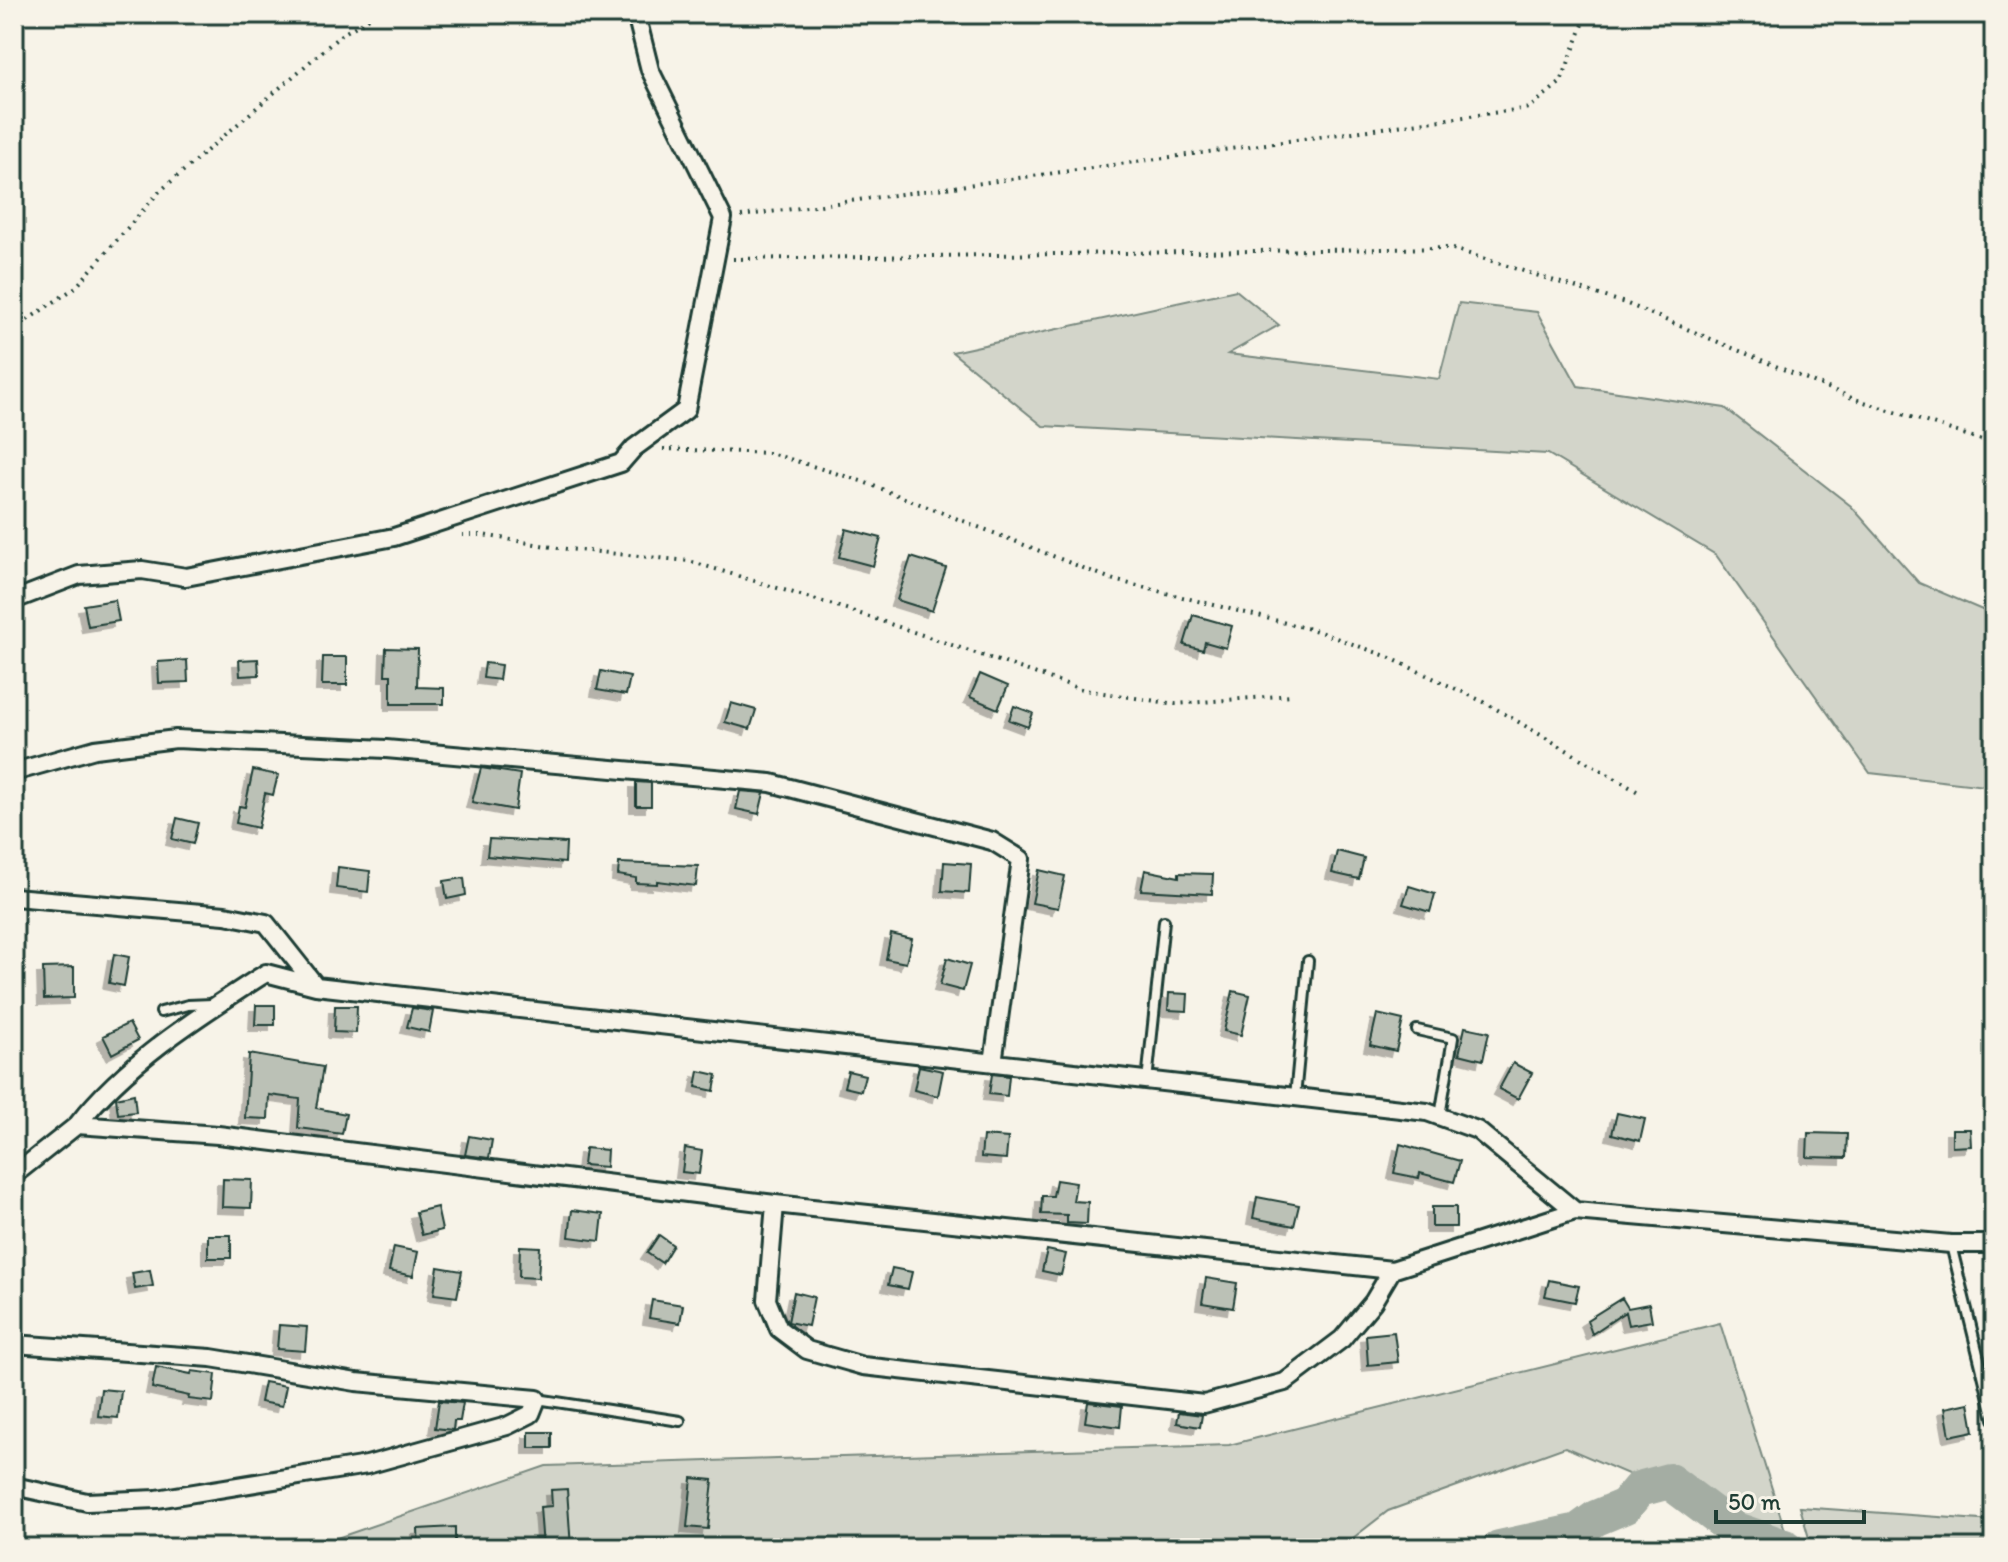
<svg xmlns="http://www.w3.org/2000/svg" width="2008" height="1562" font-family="Itim,sans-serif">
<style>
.green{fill:#d3d5ca;stroke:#79897f;stroke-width:2}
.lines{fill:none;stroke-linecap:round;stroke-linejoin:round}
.river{stroke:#a4ada3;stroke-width:36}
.building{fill:#bbc1b6;stroke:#1f3d34;stroke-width:2;filter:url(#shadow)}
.service-casing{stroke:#1f3d34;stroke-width:14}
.minor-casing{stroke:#1f3d34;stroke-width:22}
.path{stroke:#1f3d34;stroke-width:4;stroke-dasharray:2 6;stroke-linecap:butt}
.service{stroke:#f7f3e8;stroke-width:8}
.minor{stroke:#f7f3e8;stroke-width:16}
</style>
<defs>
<filter id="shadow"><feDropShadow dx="-6" dy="6" stdDeviation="0" flood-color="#0004"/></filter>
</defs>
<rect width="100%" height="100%" fill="#f7f3e8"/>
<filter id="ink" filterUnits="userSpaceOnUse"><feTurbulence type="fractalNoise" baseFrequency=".0125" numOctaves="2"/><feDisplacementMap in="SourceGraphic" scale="16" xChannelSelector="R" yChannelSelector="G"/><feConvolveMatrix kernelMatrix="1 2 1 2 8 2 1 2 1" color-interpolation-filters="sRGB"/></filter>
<g filter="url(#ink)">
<path class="green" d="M1236,290l43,35 -51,29 211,25 20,-76 78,9 41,74 147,22 126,98 68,77 75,32v172l-124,-14 -154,-218 -168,-101 -505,-28 -91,-74z
M1720,1323l69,220 -224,-96 -177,64 -48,37h-1032l238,-82 683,-21z
M1800,1507l194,14v27h-122l-63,-10z"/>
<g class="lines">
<path class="river" d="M1499,1548l79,-17 18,-13 29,-12 14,-17 30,-8 64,48 54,19"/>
</g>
<path class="building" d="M846,529l35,9 -8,28 -34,-9z
M911,557l35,11 -14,43 -35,-11z
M115,600l4,21 -31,5 -4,-21z
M1193,615l39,11 -6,22 -21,-6 -2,8 -19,-5z
M386,648l32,1 -1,38 27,1v16h-53v-29h-6z
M323,657h24v28h-25z
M258,659l1,16 -19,1 -1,-16z
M187,660l1,22 -29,1 -1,-21z
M485,663l16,2 -2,15 -16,-2z
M601,671l29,6 -4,18 -29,-5z
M980,674l28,12 -10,23 -28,-12z
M731,703l25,7 -6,19 -25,-7z
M1014,706l19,7 -5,14 -19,-7z
M481,768l39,6 -5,36 -43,-8z
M253,770l25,5 -5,20 -8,-2 -7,35 -22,-5 3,-17 6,1z
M636,782l15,1v23h-15z
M740,791l24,2 -5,21 -23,-5z
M177,818l21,5 -5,21 -21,-5z
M489,839l77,4 -1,20 -78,-7z
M1337,851l27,7 -5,21 -27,-6z
M944,862l27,2 -2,29 -27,-2z
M619,863l79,3 -2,20 -39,-5v3l-21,-1v-5l-18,-3z
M338,867l32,4 -2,21 -32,-4z
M1039,870l26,6 -7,32 -26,-5z
M1145,870l34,7v-4l34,1 -1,20 -71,-4z
M464,878l2,17 -19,4 -3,-18z
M1409,886l26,8 -5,18 -27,-8z
M891,934l21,5 -6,24 -20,-4z
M114,954l15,3 -5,29 -15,-3z
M947,958l23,7 -7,26 -23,-6z
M74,967v31l-30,1 -1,-31z
M1233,991l17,4 -9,40 -17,-4z
M1169,993l19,1 -1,17 -19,-1z
M256,1005h19v20h-20z
M335,1006h22l-1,27 -22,-1z
M412,1008l21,3 -4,21 -22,-5z
M1377,1014l26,6 -7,31 -26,-6z
M129,1023l9,17 -26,14 -9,-18z
M1465,1027l24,5 -6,28 -24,-6z
M249,1054l74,13 -7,41 30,6 -4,20 -44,-6 2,-29 -31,-4 -1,24 -23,-1z
M1513,1063l19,10 -14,26 -19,-10z
M919,1066l24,5 -5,25 -24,-6z
M699,1071l18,4 -3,16 -18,-4z
M848,1071l17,4 -4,16 -17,-4z
M992,1074l17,2 -2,20 -18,-2z
M134,1094l2,18 -18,2 -2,-16z
M1617,1113l28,6 -5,22 -28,-7z
M1952,1129h18l1,17 -19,1z
M1808,1133l39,1 -1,24 -39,-1z
M469,1136l23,4 -3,18 -24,-3z
M983,1136l25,2 -2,21 -25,-2z
M1400,1144l60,17 -6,21 -34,-9 -1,5 -25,-5z
M585,1148l22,2 -1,17 -23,-2z
M685,1148l17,3 -3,23 -17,-2z
M223,1179l29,1 -1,28 -29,-1z
M1056,1180l20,3 -3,18 15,1 -1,22 -20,-1v-8l-26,-1 1,-18h11z
M1257,1197l42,8 -5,21 -41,-8z
M437,1207l5,23 -20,5 -6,-23z
M1432,1207h24v20h-24z
M572,1210l31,4 -3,27 -31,-4z
M208,1235h23v23h-23z
M659,1235l14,10 -11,18 -15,-10z
M520,1246l20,1 -2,31 -19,-1z
M394,1247l24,5 -5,24 -24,-5z
M1047,1250l19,4 -5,21 -19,-4z
M438,1267l24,4 -5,26 -23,-3z
M892,1268l20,4 -4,17 -20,-4z
M150,1270l3,16 -18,3 -3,-16z
M1206,1278l31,5 -4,25 -31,-5z
M1549,1280l30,6 -4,16 -30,-6z
M794,1292l20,5 -6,29 -20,-4z
M1622,1298l6,10 21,-4 3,17 -24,4 -3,-13 -33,22 -5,-14z
M652,1300l31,5 -3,18 -31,-5z
M279,1325l28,2 -2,24 -28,-2z
M1394,1332l4,30 -30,3 -2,-30z
M156,1367l35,7 1,-3 24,3 -3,28 -25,-3 1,-3 -37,-8z
M264,1382l22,4 -4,20 -22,-4z
M101,1389l20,2 -3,27 -20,-2z
M439,1401l24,2 -3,18h-6l-1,9 -18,-2z
M1088,1402l34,4 -2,21 -35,-5z
M1969,1403l5,28 -24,5 -5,-28z
M1179,1412l23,3 -2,12 -23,-4z
M529,1432h23v16h-23z
M692,1478l21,2 -5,49 -21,-2z
M567,1489l4,59h-28l-3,-41 12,-1 -1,-16z
M455,1527v21h-36l-1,-19z"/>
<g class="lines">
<defs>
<path id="service" d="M161,1012l27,-7 24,-1
M1417,1030l36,8 -13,78
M1147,1081l17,-160
M1295,1097l13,-136
M1951,1245l43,174
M537,1399l143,22"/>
<path id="minor" d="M14,600l65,-25 63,-5 44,7 208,-40 227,-74 13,-15 52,-38 37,-192 -73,-148 -14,-56
M14,772l81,-23 81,-10 210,10 385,34 221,58 29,18 -28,204
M14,897l211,18 41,8 50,63
M77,1125c50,-64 122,-109 189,-152l50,13 1111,126 50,18 98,81 376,33h43
M14,1175l63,-50 141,10 557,69 617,66 183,-59
M775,1204l-8,96 12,29 28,21 56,16 341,38 81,-22 57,-43 31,-37 19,-32
M14,1344l197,14 145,24 181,17 -6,15 -24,12 -140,39 -210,34 -70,3 -73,-16"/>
</defs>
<use href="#service" class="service-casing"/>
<use href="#minor" class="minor-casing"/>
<path class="path" d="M741,216l788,-108 32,-26 26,-68
M733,259l717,-11 175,55 227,95 142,46
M14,329l62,-42 83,-95 182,-157 35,-21
M663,449l107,4 91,28 253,99 200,50 72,26 100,47 154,90
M462,535h21l75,13 131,13 154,47 241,82 91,14 117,-9"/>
<use href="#service" class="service"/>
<use href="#minor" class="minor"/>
</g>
</g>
<rect width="2008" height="1562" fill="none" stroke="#f7f3e8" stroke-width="48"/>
<rect x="24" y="24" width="1960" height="1514" fill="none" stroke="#1f3d34" stroke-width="3" filter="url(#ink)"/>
<path d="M1716 1510v12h148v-12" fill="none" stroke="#1f3d34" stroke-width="4"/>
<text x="1728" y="1510" font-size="24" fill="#1f3d34" stroke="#f7f3e8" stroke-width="6" paint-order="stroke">50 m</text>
</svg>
